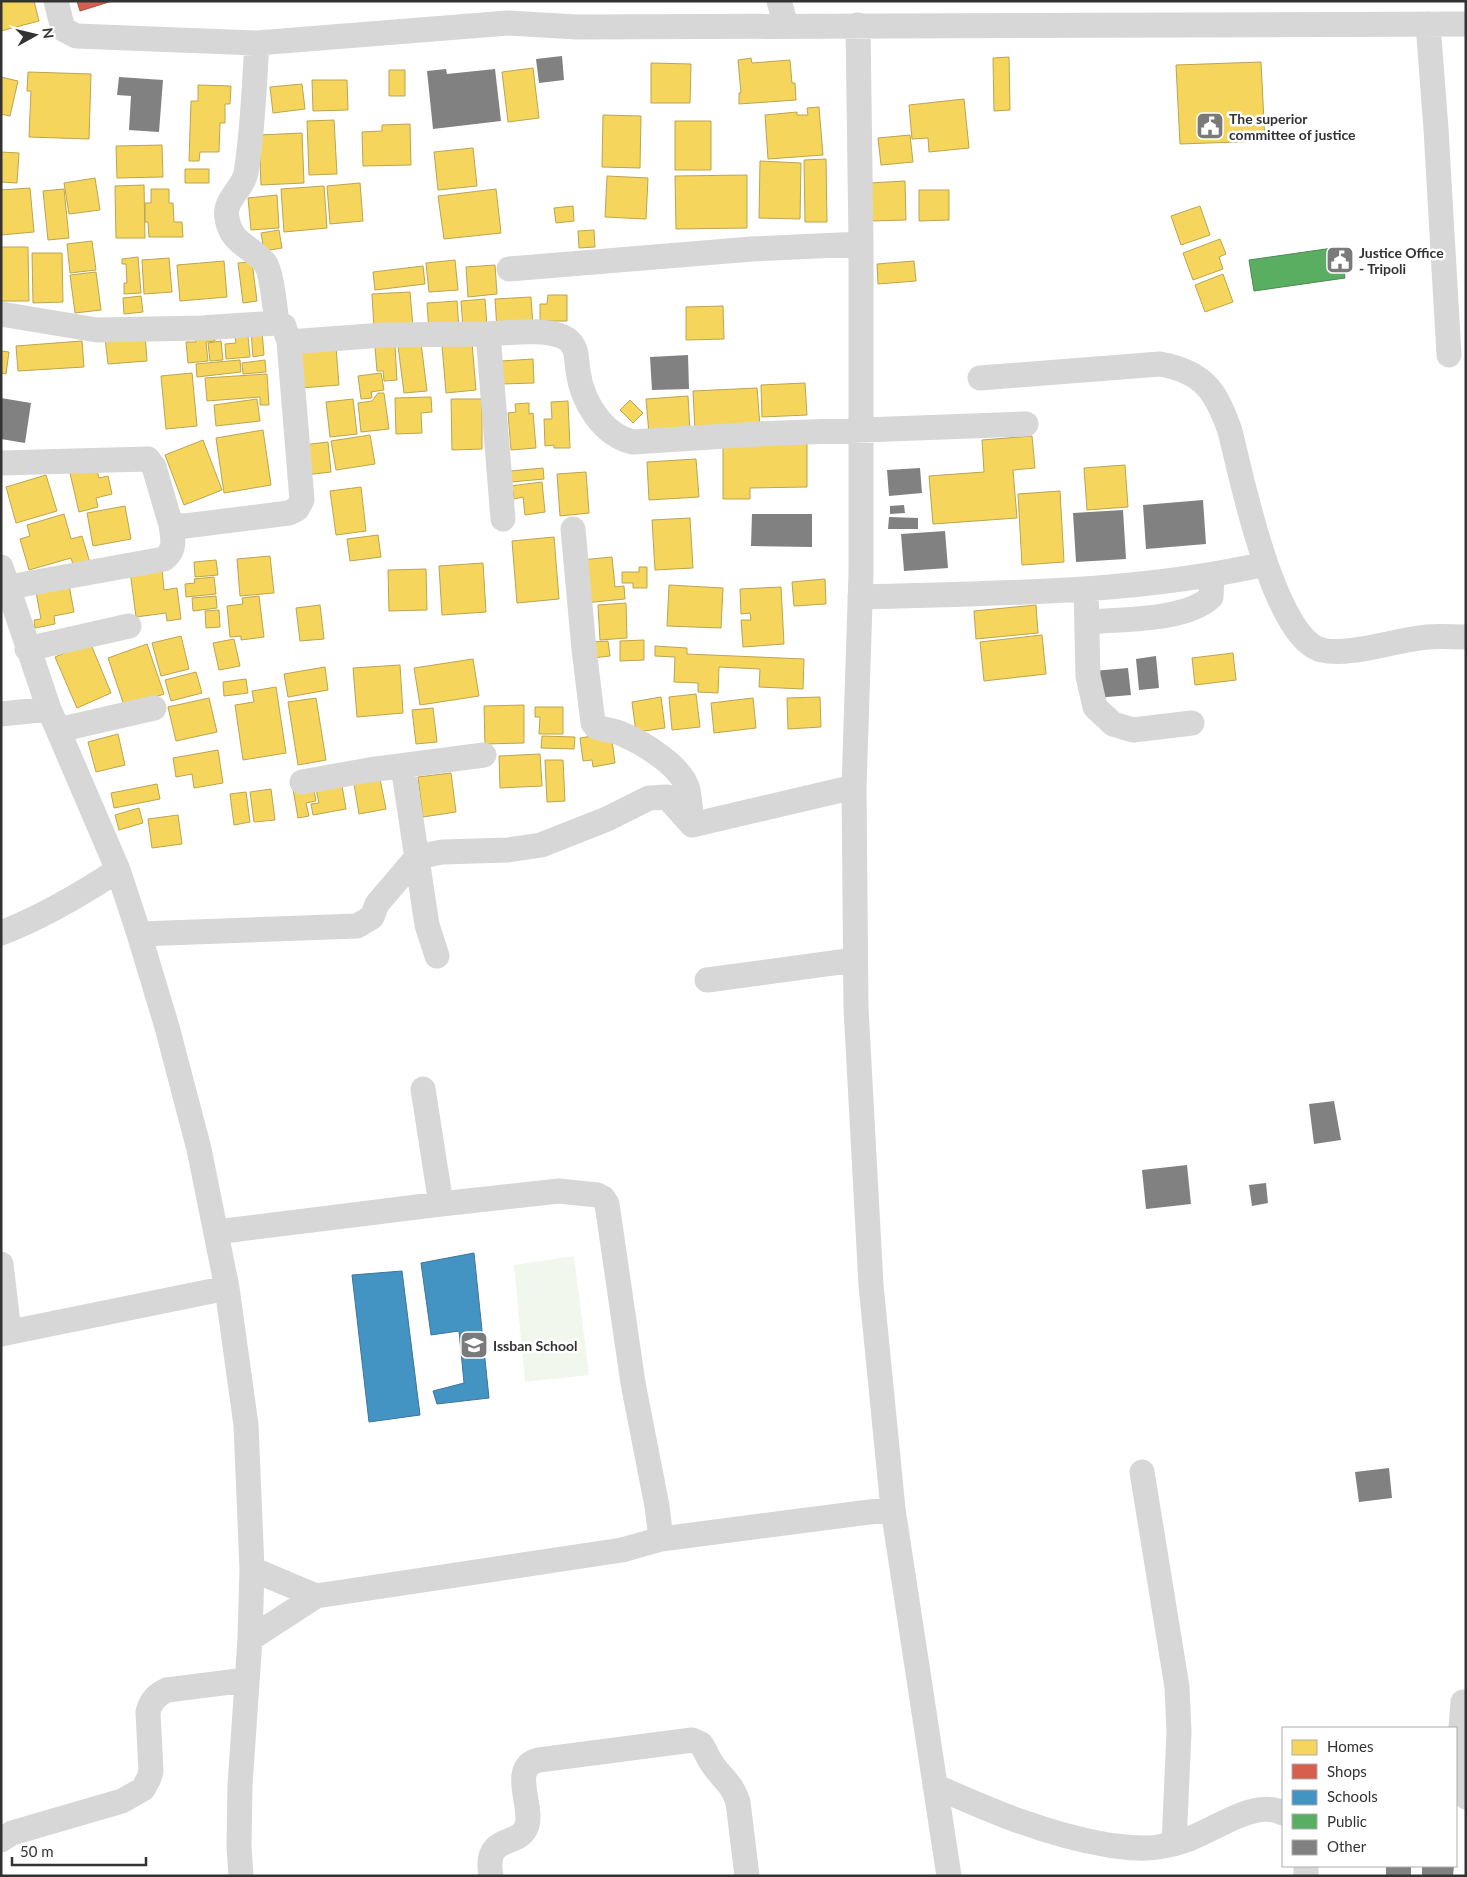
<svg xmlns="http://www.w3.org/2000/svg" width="1467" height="1877" font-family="Lato,sans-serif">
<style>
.green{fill:#f2f7ee}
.homes{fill:#f6d55c;stroke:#bca450}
.shops{fill:#d6604d;stroke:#a55245}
.schools{fill:#4393c3;stroke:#3e7698}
.public{fill:#5aae61;stroke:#4e8953}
.building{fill:#818181}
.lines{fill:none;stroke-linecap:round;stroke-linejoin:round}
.minor{stroke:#d7d7d7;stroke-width:25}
.labels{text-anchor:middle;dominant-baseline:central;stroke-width:5;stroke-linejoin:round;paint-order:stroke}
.poi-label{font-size:14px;font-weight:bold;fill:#333;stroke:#fff;text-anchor:start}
</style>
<rect width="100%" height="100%" fill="#fff"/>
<path class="green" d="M574,1256l15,119 -64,7 -11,-117z"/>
<path class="homes" d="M1,1h33l5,20 -38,10z
M1009,57l1,53 -16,1 -1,-53z
M751,58l1,5 38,-3 2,23h3l1,17 -57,4v-11h2l-3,-33z
M1261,62l4,79 -85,3 -4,-79z
M651,63l40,1 -1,39h-39z
M533,68l6,50 -31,4 -6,-50z
M389,70h16v26h-16z
M28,72l63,2 -2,65 -60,-2 2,-46h-4z
M1,77l17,4 -8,35 -9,-2z
M312,80h35l1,30 -35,1z
M302,84l3,25 -32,4 -3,-26z
M198,85l33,1 -1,18h-5v19h-5l-1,29h-19l-1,9h-10l2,-60h7z
M964,99l5,49 -40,4 -1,-14 -16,1 -3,-34z
M819,107l4,48 -55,4 -3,-44 32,-3v3h11l-1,-7z
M603,115l38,1 -1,52 -38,-1z
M334,120l3,54 -28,1 -2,-54z
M675,121h36v49h-36z
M410,124l1,41 -48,1 -1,-34 20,-1v-6z
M302,133l2,50 -43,2 -2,-50z
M910,135l3,27 -32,3 -3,-27z
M162,145l1,32 -46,1 -1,-32z
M473,148l4,38 -39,4 -4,-38z
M1,152l18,1 -2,30 -16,-1z
M826,159l1,63h-22l-1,-62z
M760,161l41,2 -1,56 -41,-1z
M185,169h24v14h-24z
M747,175v53l-71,1 -1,-53z
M607,176l41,2 -2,41 -41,-2z
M95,178l5,32 -31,4 -5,-31z
M905,181l1,39 -36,1 -1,-38z
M360,183l3,38 -33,3 -3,-38z
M144,185l1,53h-29l-1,-52z
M324,186l3,42 -43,4 -3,-43z
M30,188l4,44 -33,3v-45z
M64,189l5,49 -21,2 -5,-49z
M151,189h18v14h4l1,19h8l1,15h-34l-1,-15h-3v-19h6z
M496,189l5,44 -57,6 -6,-43z
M919,190h30v30l-30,1z
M277,195l2,33 -28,2 -3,-32z
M573,206l1,15 -18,2 -2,-15z
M1200,206l10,29 -29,10 -10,-29z
M279,230l3,18 -18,3 -3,-18z
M594,230l1,17 -16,1 -1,-17z
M1220,239l6,15 -7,3 4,12 -30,11 -10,-27z
M92,241l4,29 -26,3 -3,-29z
M1,247h27l1,54h-28z
M32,253h30l1,49 -30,1z
M138,257l3,36 -17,1v-11h3l-1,-19h-4v-5z
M169,258l3,34 -28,2 -2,-34z
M455,260l3,30 -29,2 -3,-29z
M224,261l3,36 -47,4 -3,-36z
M914,261l2,20 -38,3 -1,-20z
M252,262l5,39 -14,2 -5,-40z
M495,265l2,29 -29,3 -2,-30z
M423,266l2,18 -50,6 -2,-18z
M96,272l5,38 -26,3 -5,-38z
M1223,274l10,28 -28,10 -10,-27z
M410,292l3,35 -39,2 -2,-35z
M548,295h19v26h-27v-17h7z
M141,296l2,16 -19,2 -1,-16z
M531,297l2,30 -36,2 -2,-30z
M485,299l2,28 -24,2 -2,-28z
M457,301l2,29 -30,2 -2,-29z
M723,306l1,33 -38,1v-33z
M262,331l2,24 -11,2 -2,-25z
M145,334l2,27 -39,3 -3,-26z
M214,334l1,7 -9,1 2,19 -20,2 -2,-21h10l-1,-6z
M248,336l2,21 -24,2 -1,-15 11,-1 -1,-6z
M82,341l2,26 -66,4 -2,-25z
M221,341l2,19 -13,1 -2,-18z
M421,343l6,48 -23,2 -6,-47z
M472,343l4,47 -30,3 -4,-47z
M395,346l2,34 -13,1 -1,-10h-6l-2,-24z
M336,347l3,38 -38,3 -3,-37z
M1,351l8,1 -3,22 -5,-1z
M533,359l1,24 -32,1 -1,-23z
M240,360l1,12 -44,5 -1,-13z
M265,360l1,12 -23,2 -1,-11z
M192,373l5,53 -31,3 -5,-53z
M381,373l3,17 -13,2 1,6 -11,1 -3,-23z
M267,374l2,31h-9v-8l-53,4 -2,-23z
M805,383l2,32 -45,2 -1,-32z
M757,388l3,38 -65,4 -2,-39z
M378,393h6l5,36 -28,3 -3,-29 14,-2z
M688,396l2,35 -41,3 -3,-35z
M431,397l1,15 -11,1 1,20 -26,1 -1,-36z
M257,399l3,22 -44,5 -2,-21z
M353,399l4,35 -27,3 -4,-35z
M451,399h31v50l-30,1z
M630,400l13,13 -10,10 -13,-13z
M568,401l2,47h-16v-3l-9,1 -1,-27h8l-1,-17z
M529,403v11l4,-1 3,35 -25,2 -3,-37 8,-1 -1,-8z
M263,430l8,55 -47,8 -8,-55z
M370,435l5,29 -39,6 -5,-29z
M1032,436l3,32 -22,2 4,48 -84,6 -4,-48 55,-4 -2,-32z
M807,438v49l-57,1v11h-27v-60z
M203,440l19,50 -38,15 -19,-50z
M328,442l3,30 -26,3 -3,-30z
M696,459l3,38 -50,3 -2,-38z
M95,463l4,15 9,-2 4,18 -16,4 2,9 -19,5 -10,-43z
M1125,465l3,42 -41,3 -3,-42z
M543,468l1,11 -33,3 -1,-11z
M586,472l3,41 -29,3 -3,-42z
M46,475l11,36 -41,12 -10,-36z
M542,482l3,30 -20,3 -2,-18 -9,2 -1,-8h-2l-1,-5z
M361,487l5,44 -30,4 -6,-44z
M1060,491l4,71 -42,3 -4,-71z
M125,506l6,33 -38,7 -6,-33z
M64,514l7,25 11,-3 8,27 -16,5 -3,-10 -42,12 -9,-31 10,-3 -3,-11z
M690,518l3,50 -38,2 -3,-50z
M378,535l3,22 -31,4 -3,-22z
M554,537l5,62 -42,4 -5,-62z
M270,556l4,37 -34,3 -3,-37z
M612,557l3,30 9,-1 1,13 -41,4 -4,-43z
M216,560l2,15 -23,2 -1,-15z
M483,563l3,49 -44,3 -3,-49z
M639,567h8v21h-14v-5h-11v-11h17z
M162,568l2,22 13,-2 4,31 -14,2 -1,-8 -30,4 -6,-46z
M426,569l1,41 -38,1 -1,-41z
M214,577l2,17 -30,3 -1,-13 10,-1 -1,-4z
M825,579l1,25 -32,2 -2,-24z
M68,580l6,32 -20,4 1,8 -20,4 -1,-8 7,-1 -6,-32z
M669,585l54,3 -2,40 -54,-2z
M781,587l3,57 -41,3 -2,-27h10l-1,-7 -9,1 -1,-25z
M216,596l1,12 -24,3 -1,-13z
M259,596l5,41 -23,3v-4l-11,1 -3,-31 16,-2 -1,-6z
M626,603l1,35 -27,2 -2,-35z
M320,605l4,34 -24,2 -4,-33z
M1036,605l2,28 -62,6 -2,-28z
M219,610l1,17 -14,1 -1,-17z
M1042,635l4,39 -62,7 -4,-39z
M181,636l8,33 -28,7 -9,-33z
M234,639l6,27 -21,4 -6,-27z
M644,640v20l-24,1v-20z
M608,641l2,15 -17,2 -2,-16z
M90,642l21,51 -34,15 -22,-51z
M147,644l17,50 -39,14 -17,-50z
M655,646l32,2v6l117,5 -1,30 -44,-2 1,-18 -41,-2 -1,26 -20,-1v-9l-24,-1 1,-25 -20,-1z
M1233,653l3,27 -41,5 -3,-27z
M473,659l6,37 -59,9 -6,-37z
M400,665l3,48 -46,4 -4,-49z
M325,667l3,23 -40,7 -4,-23z
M196,672l6,21 -31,8 -6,-21z
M246,679l2,14 -24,3 -1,-14z
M276,687l10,66 -43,7 -8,-55 19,-3 -2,-11z
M696,694l4,33 -28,3 -3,-33z
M661,697l4,31 -29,4 -4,-30z
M820,697l1,30 -33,2 -1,-31z
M209,698l8,34 -41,9 -8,-34z
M316,698l10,62 -28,5 -10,-63z
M753,698l3,30 -42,5 -3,-30z
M524,705v38l-39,1 -1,-38z
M535,707h28v27h-24l1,-17h-5z
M433,708l4,34 -21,2 -4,-34z
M611,733l4,30 -22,4 -1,-7 -9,1 -3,-23z
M118,734l7,31 -29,7 -8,-30z
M542,736l33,1 -1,12 -33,-1z
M218,750l5,33 -29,5 -2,-14 -16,3 -3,-19z
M540,754l2,32 -42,2 -1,-32z
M545,760h18l2,41 -18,1z
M451,773l5,39 -33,5 -5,-40z
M380,779l6,30 -27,5 -5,-30z
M341,780l5,29 -33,6 -2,-11 8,-1 -4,-18z
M157,784l3,15 -46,9 -3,-15z
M313,785l3,16 -10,2 3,13 -11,2 -5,-29z
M271,789l4,31 -21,2 -4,-30z
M246,792l4,30 -16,3 -4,-31z
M139,808l4,15 -24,7 -4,-15z
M178,815l4,29 -30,4 -4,-29z"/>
<path class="shops" d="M77,1h35l-32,10z"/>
<path class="schools" d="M474,1253l15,145 -52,6 -4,-13 31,-8 -5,-52 -28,4 -10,-72z
M402,1271l18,144 -51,7 -17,-147z"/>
<path class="public" d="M1340,247l5,31 -91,13 -5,-31z"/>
<path class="building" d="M562,56l2,24 -25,3 -3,-24z
M446,69l1,5 48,-5 6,52 -68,8 -6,-58z
M119,77l44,3 -4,52 -30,-2 2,-34 -14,-1z
M688,355l1,34 -37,1 -2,-33z
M1,398l30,5 -6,40 -24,-4z
M920,468l2,25 -33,3 -2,-26z
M1203,500l3,44 -60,5 -3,-44z
M904,505l1,8 -15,1v-8z
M1123,510l3,49 -50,3 -3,-49z
M752,514h60v33l-61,-1z
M889,517l29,1v11h-30z
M945,531l3,37 -44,3 -3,-37z
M1156,656l3,32 -20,2 -3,-31z
M1128,668l3,27 -36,3 -2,-27z
M1334,1101l7,39 -27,4 -5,-40z
M1187,1165l4,39 -45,5 -4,-39z
M1266,1183l2,20 -16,3 -3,-21z
M1389,1468l3,30 -33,4 -4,-30z
M1386,1866h25v10h-25z
M1422,1866h32l-1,10h-31z"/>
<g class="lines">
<path class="minor" d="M56,1l7,28 13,7 181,7 251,-20 69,4 889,-3
M779,1l7,24
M1428,24l8,105 13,226
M858,25l3,219v329l-7,214 2,221 15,277 22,224 56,367
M257,43c-3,43 -4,88 -11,130 -3,16 -23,27 -19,45 4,26 24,28 38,45 7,9 10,47 12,60
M509,269l243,-20 109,-5
M1,314l96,16 105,-2 75,-5 7,3 5,16 13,158 -5,9 -8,4 -104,13 -14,-1 -17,-58 -6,-8 -147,4
M488,334c22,-1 60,-7 79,5 11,8 9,20 11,32 4,30 24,64 55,71l125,-8 268,-10
M289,342l94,-7 105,-1 15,185
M980,378l180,-14c44,8 56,27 70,67 11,44 44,208 92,219 27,7 76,-11 106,-13 12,-1 25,0 38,0
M573,529l11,120 9,74 3,4c8,3 18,3 26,7 21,9 60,32 66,56 2,11 3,23 4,35
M1,567l48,142 69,161 21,64 28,93 32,122 28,139 19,137 6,144 -2,70 -10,146 -1,62 2,29
M9,587l155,-28c12,-9 9,-20 7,-34
M1086,589l2,87 7,31 18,17 20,6 59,-7
M860,597c135,-4 273,-3 405,-33
M1087,622c35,-3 99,-1 124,-25l1,-21
M27,649l102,-23
M1,714l48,-5
M58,730l96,-22
M403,766l24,159 10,31
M302,782l67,-12 115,-15
M1,933c42,-16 79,-38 117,-63
M139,934l218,-8 15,-9 5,-13 40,-47 25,-5 66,-2 33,-5 66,-26 42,-21 18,-1 25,28 162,-38
M707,980l148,-20
M423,1089l18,115
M216,1232l225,-28 118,-13 38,4 6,3 4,6 26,179 24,123 4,33
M1,1264l8,68
M1,1334l226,-46
M1142,1472l35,215 2,45 -5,112
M252,1569l64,27
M250,1639l66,-43 306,-46 39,-11 232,-30
M1463,1702l-6,78 9,17
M935,1786c56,25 112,49 173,59 17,2 33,5 50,2 11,-2 22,-4 33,-9 27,-10 64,-39 92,-25
M1,1840l11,-7 110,-32 21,-12 6,-11 2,-7 -3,-59c3,-11 8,-17 19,-22l79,-10
M491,1876c-8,-44 29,-27 36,-51 6,-20 -18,-58 12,-65l153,-20 9,4c5,7 7,15 12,21 11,16 18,17 25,37l9,74
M1306,1876v-10"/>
</g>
<defs>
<symbol id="civic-square" viewBox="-11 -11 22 22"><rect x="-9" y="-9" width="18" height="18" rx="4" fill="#7a7a7a" stroke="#fff"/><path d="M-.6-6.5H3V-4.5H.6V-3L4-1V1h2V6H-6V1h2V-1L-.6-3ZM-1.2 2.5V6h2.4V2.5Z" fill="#fff"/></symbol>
<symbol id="school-square" viewBox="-11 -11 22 22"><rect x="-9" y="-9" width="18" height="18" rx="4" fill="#7a7a7a" stroke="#fff"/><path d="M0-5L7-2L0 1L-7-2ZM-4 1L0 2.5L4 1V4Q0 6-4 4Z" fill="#fff"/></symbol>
</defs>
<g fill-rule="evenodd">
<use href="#civic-square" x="1194" y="110" width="32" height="32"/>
<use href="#civic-square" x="1324" y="244" width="32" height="32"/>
<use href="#school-square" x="458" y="1329" width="32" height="32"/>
</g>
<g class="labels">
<g class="poi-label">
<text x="1229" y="118">The superior<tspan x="1229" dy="16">committee of justice</tspan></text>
<text x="1359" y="252">Justice Office<tspan x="1359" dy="16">- Tripoli</tspan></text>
<text x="493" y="1345">Issban School</text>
</g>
</g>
<rect width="1467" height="1877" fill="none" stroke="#333333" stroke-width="5"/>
<rect x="1282" y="1727" width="175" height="140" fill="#ffffff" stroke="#adadad"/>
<rect x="1292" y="1740" width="25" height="15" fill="#f6d55c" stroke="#adadad"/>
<text x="1327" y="1752" font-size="15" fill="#333333">Homes</text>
<rect x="1292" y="1764" width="25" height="15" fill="#d6604d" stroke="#adadad"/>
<text x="1327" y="1777" font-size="15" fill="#333333">Shops</text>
<rect x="1292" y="1790" width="25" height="15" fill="#4393c3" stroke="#adadad"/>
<text x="1327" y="1802" font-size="15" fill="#333333">Schools</text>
<rect x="1292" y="1814" width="25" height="15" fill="#5aae61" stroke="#adadad"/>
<text x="1327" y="1827" font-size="15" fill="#333333">Public</text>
<rect x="1292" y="1840" width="25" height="15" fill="#818181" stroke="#adadad"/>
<text x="1327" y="1852" font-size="15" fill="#333333">Other</text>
<g transform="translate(35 35) rotate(82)" stroke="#ffffff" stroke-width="4" paint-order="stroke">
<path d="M0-4L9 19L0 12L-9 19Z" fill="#333333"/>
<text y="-8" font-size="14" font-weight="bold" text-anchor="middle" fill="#333333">N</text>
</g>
<path d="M12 1857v8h134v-8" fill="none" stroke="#333333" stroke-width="2.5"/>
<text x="20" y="1857" font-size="15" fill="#333333" stroke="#ffffff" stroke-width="4" paint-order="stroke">50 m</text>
</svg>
